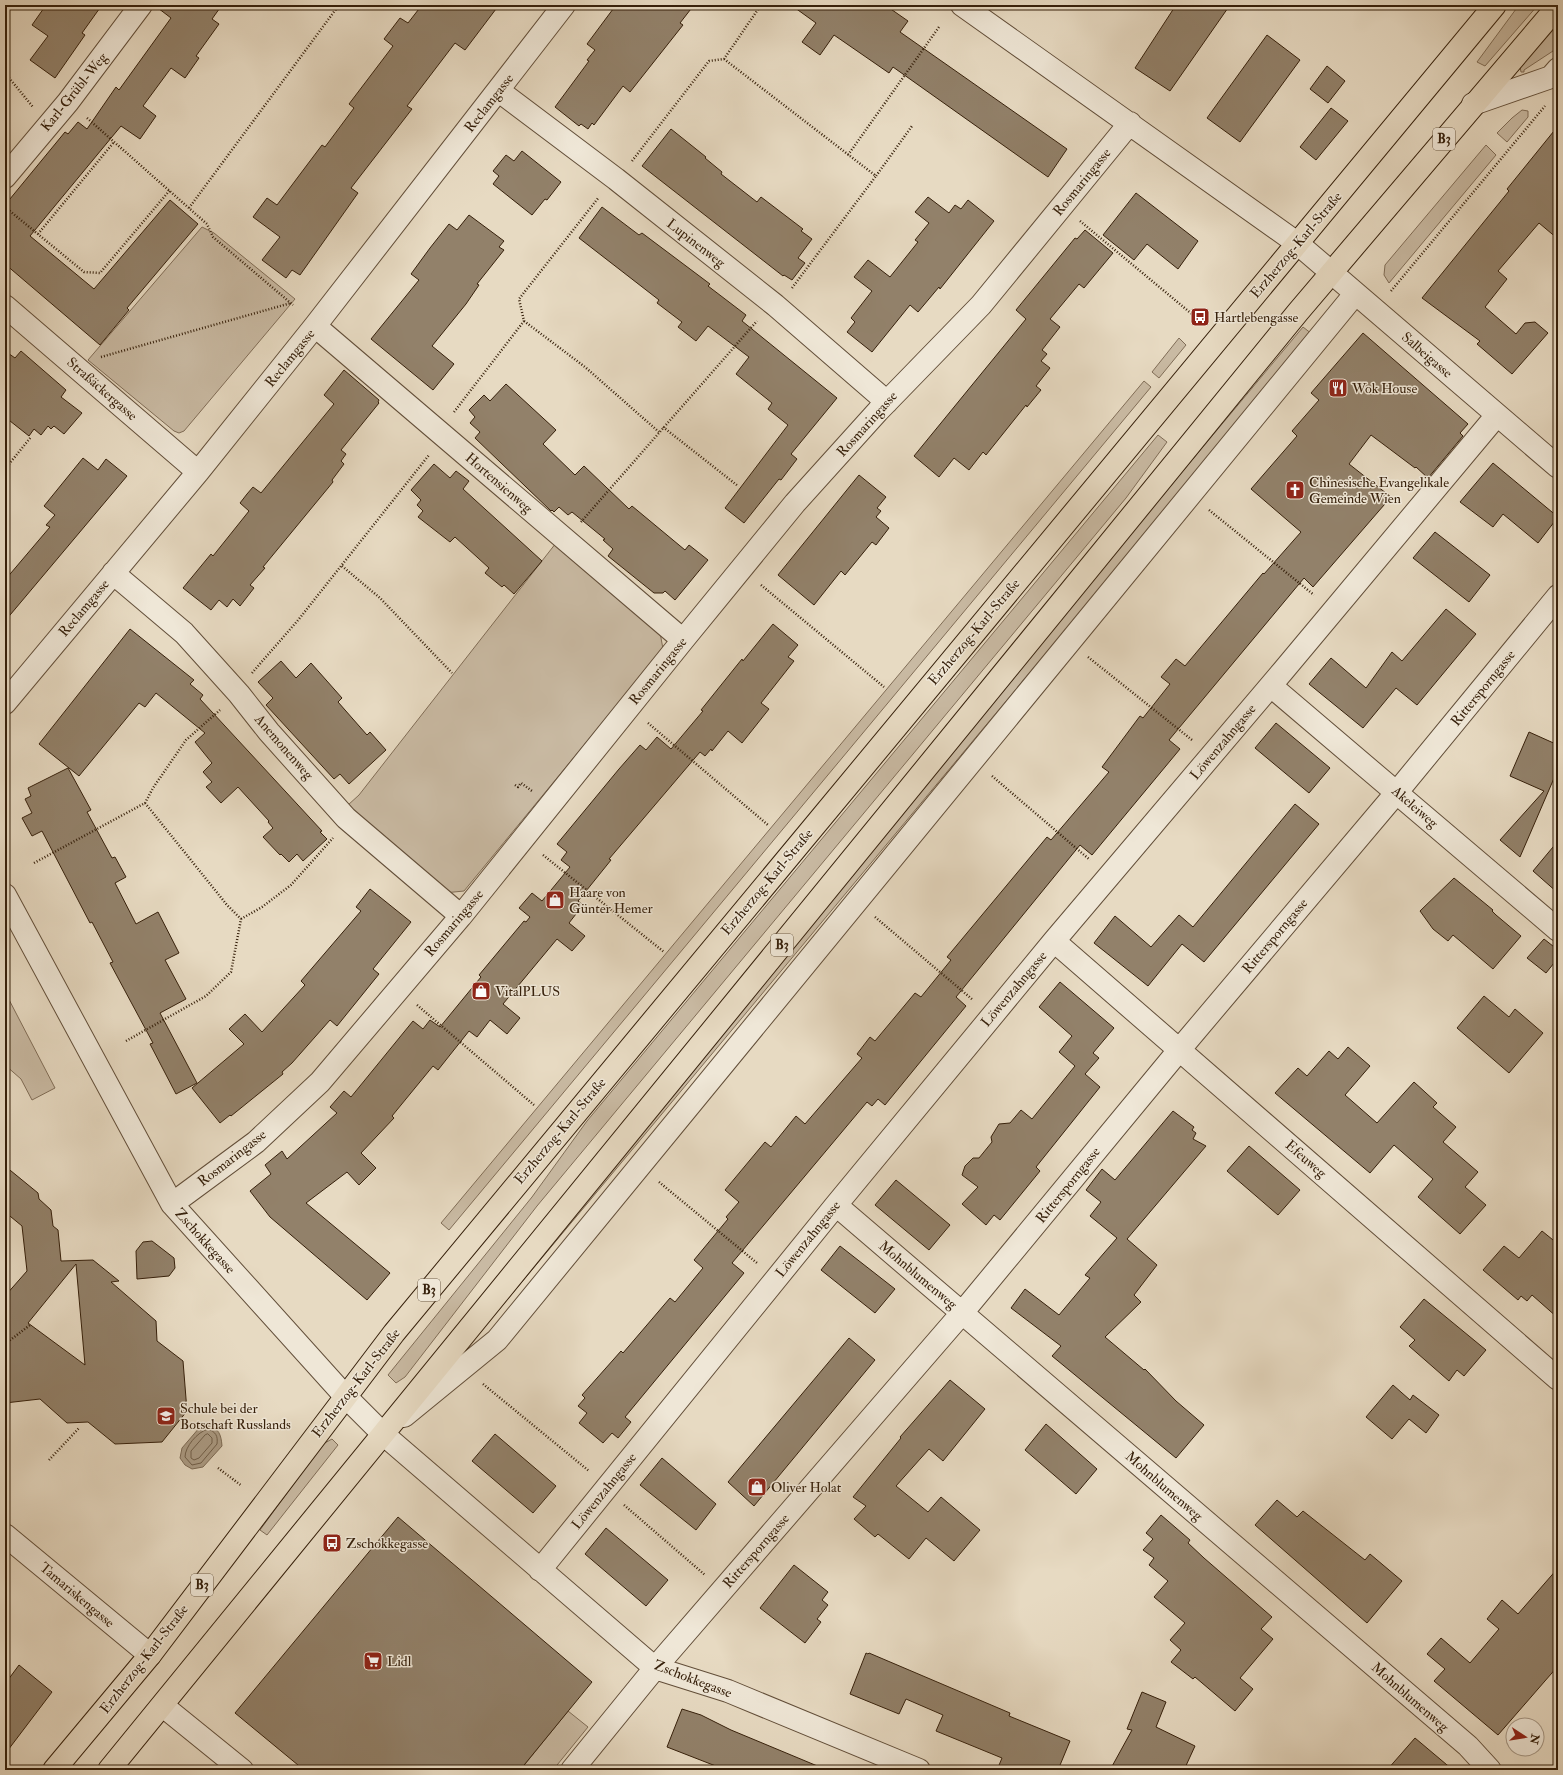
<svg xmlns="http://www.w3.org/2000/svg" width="1563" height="1775" font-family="'IM FELL Double Pica',serif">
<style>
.green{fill:#c9baa3;stroke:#806d57}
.water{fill:#ab9b84;stroke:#7c6a54}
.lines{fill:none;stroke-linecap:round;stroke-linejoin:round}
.shore{stroke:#705e48;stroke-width:1}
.building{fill:#92816a;stroke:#36200b;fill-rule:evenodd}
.minor-casing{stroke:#624e39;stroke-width:24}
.major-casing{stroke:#36200b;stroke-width:24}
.path{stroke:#36200b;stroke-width:2.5;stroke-dasharray:1 2;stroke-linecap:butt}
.minor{stroke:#efe7d7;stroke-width:22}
.major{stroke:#e7dac2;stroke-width:22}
.labels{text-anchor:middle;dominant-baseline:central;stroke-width:3;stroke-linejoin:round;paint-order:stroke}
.shield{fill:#efe7d7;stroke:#6e5c48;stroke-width:1}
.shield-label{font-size:13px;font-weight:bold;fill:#36200b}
.street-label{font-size:14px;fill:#36200b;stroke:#efe7d7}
.poi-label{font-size:14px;fill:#36200b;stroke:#efe7d7;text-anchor:start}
</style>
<rect width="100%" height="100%" fill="#e7dac2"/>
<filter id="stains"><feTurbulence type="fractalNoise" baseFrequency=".005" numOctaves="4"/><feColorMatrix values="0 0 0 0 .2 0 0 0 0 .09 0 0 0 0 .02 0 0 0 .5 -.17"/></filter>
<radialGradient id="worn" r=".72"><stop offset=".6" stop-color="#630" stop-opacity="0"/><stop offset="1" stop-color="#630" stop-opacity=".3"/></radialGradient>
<path class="green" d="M1519,5h19l-53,61 -8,-4z
M1558,23v22l-5,6 -29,19v2h-3l-1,-5z
M1522,110l6,1v6l-21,25 -10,-9 15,-15z
M1486,145l10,10 -107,128 -5,-8 1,-10z
M202,227l12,6 81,66 -111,132 -5,2 -5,-2 -86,-71z
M1303,327l9,7 -836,1003 -3,1 200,-256z
M1179,338l7,7 -27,33 -7,-6z
M1144,381l7,6 -702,843 -8,-7z
M1158,435l9,7 -41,56 -589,708 -132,171 -9,6 -8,-8 144,-178 55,-76z
M556,543l103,84 4,22 -199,242 -20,2 -96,-88 11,-10z
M5,992l50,96 -23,12 -11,-21 -16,-14z
M332,1439l6,6 -71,90 -7,-5 63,-86z
M568,1711l20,16 -35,43h-29l-2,-2z"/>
<path class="water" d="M208,1425c11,4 13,9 14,21l-19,21 -11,2 -7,-4 -5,-7 2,-10 18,-21z"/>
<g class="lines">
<path class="shore" d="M208,1429c8,3 10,7 9,15l-16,19 -9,2 -7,-8c0,-10 12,-25 23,-28z
M208,1434l4,4v5l-13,15 -5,2 -3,-2v-7l14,-16z"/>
</g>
<path class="building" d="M46,5h56l-20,28 3,2 -30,43 -25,-18 18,-24 -16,-11z
M154,5h68l-10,14 7,5 -23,32 3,2 -14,20 -14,-10 -28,38 13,10 -16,23 -19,-13 -91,110 64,53 76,-89 28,24 -71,84 2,2 -29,35 -95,-81v-59l60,-73 3,2 10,-12 9,7 29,-42 3,3 52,-72z
M422,5h77l-34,45 -10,-7 -48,63 5,3 -61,79 7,5 -58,82 -8,-5 -6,8 -24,-18 18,-23 -27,-20 14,-19 10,7 45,-60 3,2 29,-39 -5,-4 44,-58 -9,-7 16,-21 8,5z
M616,5h78l-14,18 3,2 -53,67 -7,-6 -29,39 -2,-2 -4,6 -7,-5 -2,2 -24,-19 34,-46 -2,-1 8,-10 -8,-6z
M791,5h94l23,16 -8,11 167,117 -19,28 -155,-110 -4,6 -55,-38 -14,20 -18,-13 14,-19z
M1176,5h54l-60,86 -35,-23z
M1267,35l33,25 -60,82 -33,-24z
M1327,66l18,15 -17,22 -18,-14z
M1331,108l17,13 -32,39 -16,-13z
M1558,126v113l-19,-16 -41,48 9,8 -22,28 31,27 9,-11 10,-1 13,11 -36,41 -35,-30 3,-3 -58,-43 87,-107 -2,-2z
M671,129l35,28 -1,1 17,14 -1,2 36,28 4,-5 42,32 -2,2 11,8 -14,19 7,5 -13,17 -8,-5 -1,1 -141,-110z
M522,151l39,31 -14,18 -2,-1 -13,16 -39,-31 6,-8 -6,-5 13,-16 8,6z
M1136,193l62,48 -20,28 -31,-25 -13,16 -31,-25z
M928,197l21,16 6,-8 6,4 7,-9 26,21 -54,68 -1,-2 -21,25 -8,-7 -38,47 -25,-20 8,-10 -4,-4 21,-27 -18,-14 14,-17 22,17 28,-35 -3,-2 14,-17 -14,-11z
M602,207l37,28 3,-2 68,51 -2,2 38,29 -4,6 95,77 -46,56 6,5 -16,21 -2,-1 -35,44 -19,-15 63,-83 -20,-16 4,-6 -36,-29 13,-17 -41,-31 -12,15 -18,-14 4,-5 -25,-19 2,-3 -80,-62z
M469,215l35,26 -5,6 5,3 -27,34 2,1 -13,19 -34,42 22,18 -21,26 -62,-51 48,-59 -8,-6 19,-26 19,-24 8,6z
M1085,230l28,23 -29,35 -5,-4 -29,35 10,8 -18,23 5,4 -6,7 9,7 -14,18 5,4 -14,17 -1,-2 -40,50 -3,-3 -14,18 -15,-12 -15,19 -25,-21 112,-137 -10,-9 59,-72 2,1z
M1363,333l105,91 -8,9 3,3 -35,42 -12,-11 -1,1 -44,-33 -22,29 42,33 -78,90 -9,-9 -135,162 11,9 -88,106 -12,-10 -124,152 10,9 -81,99 -7,-6 -6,7 -5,-4 -135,161 12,10 -119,144 6,5 -13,16 -6,-5 -9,10 -24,-20 8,-10 -9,-7 7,-8 -3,-3 39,-44 2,2 47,-55 5,4 28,-34 -9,-8 34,-41 -2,-2 13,-15 -14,-12 40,-48 6,5 25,-31 9,8 57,-66 -5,-4 13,-17 5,4 40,-48 6,4 30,-37 -4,-3 100,-120 4,3 58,-68 -7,-5 38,-51 3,2 27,-34 -9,-7 15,-18 9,7 78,-93 1,1 37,-42 -50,-43 46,-53 -5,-5 27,-31 -8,-7z
M5,351l10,7 6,-7 45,39 -5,7 21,16 -18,21 -10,-8 -3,3 -3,-3 -7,9 -7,-6 -5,7 -24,-19z
M344,370l35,30 -1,2 1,1 -38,47 5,4 -5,7 3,3 -12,16 1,2 -70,85 2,1 -15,17 4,3 -14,18 -7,-7 -6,8 -8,-7 -8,10 -28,-22 28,-34 2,2 36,-45 -9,-8 7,-9 6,-7 8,6 73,-89 -10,-9z
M506,384l50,46 -13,14 32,31 9,-9 45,43 3,-3 53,44 4,-5 19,15 -33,40 -10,-9 -2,2h-9l-46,-37 5,-7 -10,-9 2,-1 -33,-27 -4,3 -9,-8 -5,5 -2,-2 -1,1 -76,-73 5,-6 -10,-9 5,-6 -6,-7 15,-15 6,6z
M83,458l15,12 8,-11 21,17 -122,145v-41l45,-53 -4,-2 9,-10 -11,-9z
M1493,463l65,54 -20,26 -35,-29 -10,13 -33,-25z
M434,464l16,14 6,-7 13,10 -6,8 79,72 -28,33 -10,-9 -2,2 -17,-14 4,-5 -34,-31 -5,5 -32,-25 5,-6 -6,-6 4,-5 -10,-10z
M859,475l27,22 -9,11 4,3 -5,6 13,11 -13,17 -4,-3 -27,33 -4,-4 -27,34 -36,-30z
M1435,532l55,43 -21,27 -56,-44z
M1446,609l30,25 -59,71 -21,-17 -33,40 -54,-44 22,-26 35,30 26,-36 10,9z
M773,624l25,21 -10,12 6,4 -33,42 8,6 -27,34 -14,-12 -16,20 -1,-2 -6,7 -5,-4 -91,107 2,1 -33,41 5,4 -14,18 16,13 -13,15 -15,-12 -54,65 17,14 -13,16 -17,-14 -13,17 -8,-6 -31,39 -5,-4 -41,50 2,2 -33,35 15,15 -17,17 -12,-13 -41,31 84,70 -23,27 -97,-83 -20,-26 21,-17 -6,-9 17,-14 5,8 50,-46 -7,-6 14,-16 7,6 62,-76 10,8 7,-9 10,7 41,-50 -2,-2 45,-54 2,1 4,-5 -11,-9 13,-15 10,8 28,-34 -9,-7 6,-8 -10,-8 62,-75 21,-24 6,5 11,-13 14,12 32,-38 -2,-1 41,-51 1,2z
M130,629l64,51 -4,4 13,11 -3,4 122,132 -2,1 7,7 -24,22 -6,-7 -8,8 -8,-8 -1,1 -17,-18 10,-9 -5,-6 1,-1 -31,-34 -17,16 -15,-16 6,-5 -9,-10 9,-9 -17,-21 10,-9 -49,-40 -11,14 -6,-4 -60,73 -40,-32z
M281,661l15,17 15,-15 31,35 -4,4 29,33 3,-3 16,18 -37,34 -9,-10 -6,5 -68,-74 7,-7 -15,-16z
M1276,723l54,45 -21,25 -54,-45z
M1529,732l29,13v24l-38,88 -20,-17 44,-49 -34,-15z
M68,768l23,42 -4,2 25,46 3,-1 11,20 -11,6 21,41 22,-12 21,41 -14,7 21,39 -26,14 37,70 -21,11 -26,-50 3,-1 -43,-80 3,-1 -21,-40 -2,1 -48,-92 -10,5 -10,-18 10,-5 -7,-14 6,-3 -3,-8z
M1295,804l24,20 -115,138 -22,-18 -34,42 -54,-43 21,-27 36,31 28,-32 14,12z
M1558,841v52l-25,-22z
M1454,878l39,32 -1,1 4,4 25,21 -28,33 -40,-34 -5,6 -15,-12 -13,-18z
M370,889l41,33 -38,47 6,5 -42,52 -7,-6 -38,43 -10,9 1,2 -52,42 -1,-1 -10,8 -28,-35 52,-44 -15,-15 16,-15 17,18 43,-47 -4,-4 60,-70 -5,-4z
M1544,939l14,11v8l-12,15 -19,-15z
M1060,982l54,46 -21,25 6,5 -14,16 15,13 -64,80 4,4 -40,49 -6,-5 -8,10 -24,-21 16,-17 -16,-12 3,-9 8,-8h6l13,-16 -1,-5 8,-13 11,-1 11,-13 11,9 43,-53 -16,-14 13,-16 -33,-29z
M1484,996l25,21 6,-8 28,24 -34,40 -52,-45z
M1348,1047l22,19 -25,29 32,28 37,-41 23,21 -4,4 23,20 -13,15 35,30 -13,15 21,18 -26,29 -42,-37 15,-18 -39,-34 -24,28 -95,-80 23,-25 9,8 22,-25 9,8z
M1173,1111l21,16 -2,3 4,3 -3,6 13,7 -79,93 30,26 -23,30 7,7 -36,35 39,33 1,-1 31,32 28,24 -28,33 -124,-102 9,-10 -50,-38 14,-19 34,26 31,-37 -5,-3 32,-37 -27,-22 11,-14 -15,-12 16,-21 13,11z
M1249,1146l51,44 -22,25 -51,-44z
M5,1166l33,27 1,6 12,11 2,16 5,4 3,31 32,-1 26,21 -8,1 45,39 1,20 26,20 4,50 -25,31 -47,2 -27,-22 -21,1 -27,-24 -35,4v-107l22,-25 -5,-45 -17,-14zM76,1264l9,101 -57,-42z
M896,1180l54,45 -21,25 -54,-45z
M1542,1231l16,13v74l-26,-23 -5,6 -6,-5 -3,4 -35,-30 21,-24 15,12z
M152,1241l22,17 1,10 -6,8 -32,3 -1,-28 7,-9z
M840,1246l55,43 -20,24 -54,-43z
M1424,1299l62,51 -22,26 -7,-6 -8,11 -40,-35 6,-6 -15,-13z
M849,1338l26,22 -121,146 -26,-24z
M950,1380l35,29 -42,52 -14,-12 -33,37 32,26 13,-15 39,33 -26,31 -28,-23 -17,21 -31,-25 -3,3 -21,-18 12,-13 -13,-9 48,-59 -1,-1z
M1393,1385l17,15 3,-5 26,20 -13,18 -17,-14 -17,20 -26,-22z
M1046,1424l51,45 -21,25 -51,-44z
M495,1434l61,52 -23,27 -61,-52z
M662,1458l54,46 -20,26 -56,-45z
M1277,1500l20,17 6,-6 62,49 5,-6 32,27 -35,42 -112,-98z
M1161,1515l29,25 -2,3 16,15 68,59 -11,12 12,10 -33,39 13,11 -18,22 -40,-34 -2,2 -22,-17 10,-12 -11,-10 15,-17 -31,-26 14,-16 -19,-16 5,-7 -11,-8 10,-11 -7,-6z
M398,1517l194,165 -72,88h-216l-69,-57z
M606,1528l62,52 -22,26 -61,-52z
M794,1565l34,27 -6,8 6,5 -11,14 4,3 -16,21 -45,-35z
M1558,1568v98l-60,69 -64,-54 11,-12 -18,-15 14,-16 29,25 29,-34 -12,-10 15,-19 16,14z
M866,1653l2,1 1,-1 141,60 -1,3 61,25 -12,29h-61l5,-12 -66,-27 7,-16 -37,-16 -7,15 -49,-20z
M19,1665l33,27 -47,62v-70z
M1142,1692l24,10 -10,25 39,19 -11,24h-74l22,-40 -5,-1z
M682,1709l19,6 30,15 96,40h-101l-59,-23z
M1415,1738l38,32h-66z"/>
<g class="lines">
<defs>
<path id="minor" d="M962,5l335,238 261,224
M499,91l117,88 159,126 112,97
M1473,104l78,-27 7,-8
M5,177l63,-75 73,-97
M5,306l193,166
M315,326l368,314
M113,573l71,60 55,61 30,38 77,86 115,98
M1271,686l287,244
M5,703l193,-231 117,-146 249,-321
M5,895l167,309 173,192 38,38 272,234 73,23 191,79
M1054,941l504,438
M172,1204l84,-62 64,-60 141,-166 222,-276 112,-137 83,-92 103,-106 149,-182
M836,1205l632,541 22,24
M404,1416l93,-76 858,-1046
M5,1535l145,120
M540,1570l296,-365 218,-264 229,-270 214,-256
M163,1706l79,64
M572,1770l83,-102 307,-355 218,-264 217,-257 161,-196"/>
<path id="major" d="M54,1770l96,-115 244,-322 1101,-1328
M109,1770l1189,-1458 260,-306"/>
</defs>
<use href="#minor" class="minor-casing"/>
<use href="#major" class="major-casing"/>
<path class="path" d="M724,59l152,117 36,-50
M5,73l28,34
M87,118l120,106 6,13 80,68
M848,155l91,-128
M632,161l77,-100 15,-2 37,-54
M5,207l79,65 16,1 70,-83
M189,208l150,-203
M1080,221l113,94
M38,234l76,-92
M792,288l84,-112
M1391,291l154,-185
M524,321l61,46 74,65
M101,357l190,-54
M454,412l70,-91 -5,-22 80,-102
M663,427l75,59
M5,469l26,-32
M1209,510l105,85
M581,522l176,-201
M342,566l38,32 72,75
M761,585l123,102
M1088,657l104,83
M252,673l47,-54 130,-164
M648,723l120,102
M992,776l98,84
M515,785l3,2 3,-4 11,8
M543,855l121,97
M34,863l111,-60 8,-15 33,-48 34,-30
M875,917l98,83
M241,919l21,-12 29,-22 42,-47
M417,1005l117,100
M126,1041l80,-45 25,-24 10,-53 -14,-14 -82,-102
M659,1182l98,81
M5,1344l25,-19
M483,1384l106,87
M49,1460l30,-32
M218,1468l24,18
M624,1505l81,70"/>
<use href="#minor" class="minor"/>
<use href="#major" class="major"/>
</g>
<defs>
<symbol id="bus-square" viewBox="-11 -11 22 22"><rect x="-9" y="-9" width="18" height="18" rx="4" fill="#8f2418" stroke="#efe7d7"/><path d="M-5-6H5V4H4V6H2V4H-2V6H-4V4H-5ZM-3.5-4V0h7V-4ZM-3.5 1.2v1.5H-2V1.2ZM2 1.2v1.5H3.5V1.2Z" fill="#fff"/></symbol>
<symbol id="restaurant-square" viewBox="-11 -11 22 22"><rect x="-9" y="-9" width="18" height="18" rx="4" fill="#8f2418" stroke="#efe7d7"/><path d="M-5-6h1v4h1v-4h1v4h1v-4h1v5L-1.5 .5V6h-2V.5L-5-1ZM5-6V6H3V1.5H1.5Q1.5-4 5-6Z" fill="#fff"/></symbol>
<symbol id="church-square" viewBox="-11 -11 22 22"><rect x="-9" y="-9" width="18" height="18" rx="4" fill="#8f2418" stroke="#efe7d7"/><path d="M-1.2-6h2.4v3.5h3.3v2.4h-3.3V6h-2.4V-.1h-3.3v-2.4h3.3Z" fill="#fff"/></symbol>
<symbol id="shop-square" viewBox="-11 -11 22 22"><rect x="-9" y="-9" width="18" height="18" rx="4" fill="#8f2418" stroke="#efe7d7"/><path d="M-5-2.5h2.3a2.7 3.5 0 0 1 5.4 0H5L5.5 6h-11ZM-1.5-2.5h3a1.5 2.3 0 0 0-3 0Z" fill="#fff"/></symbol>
<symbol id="school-square" viewBox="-11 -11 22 22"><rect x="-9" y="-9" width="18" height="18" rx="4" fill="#8f2418" stroke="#efe7d7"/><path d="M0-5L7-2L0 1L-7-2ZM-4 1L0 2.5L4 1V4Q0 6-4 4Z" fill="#fff"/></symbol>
<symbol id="supermarket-square" viewBox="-11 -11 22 22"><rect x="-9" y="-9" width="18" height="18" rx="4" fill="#8f2418" stroke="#efe7d7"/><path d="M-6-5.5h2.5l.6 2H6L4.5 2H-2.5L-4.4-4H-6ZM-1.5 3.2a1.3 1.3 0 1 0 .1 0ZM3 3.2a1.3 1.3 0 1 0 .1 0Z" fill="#fff"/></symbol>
</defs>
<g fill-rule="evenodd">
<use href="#bus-square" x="1189" y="306" width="22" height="22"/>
<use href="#restaurant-square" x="1327" y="377" width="22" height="22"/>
<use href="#church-square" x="1284" y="479" width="22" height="22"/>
<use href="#shop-square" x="544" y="889" width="22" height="22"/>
<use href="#shop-square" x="470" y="980" width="22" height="22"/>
<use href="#school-square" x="155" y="1405" width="22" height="22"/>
<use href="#shop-square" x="746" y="1476" width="22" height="22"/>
<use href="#bus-square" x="321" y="1532" width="22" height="22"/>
<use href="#supermarket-square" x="362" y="1650" width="22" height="22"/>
</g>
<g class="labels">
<g class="shield">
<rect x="1433" y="128" width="22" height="22" rx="3"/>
<rect x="771" y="934" width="22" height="22" rx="3"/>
<rect x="418" y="1279" width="22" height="22" rx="3"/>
<rect x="191" y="1574" width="22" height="22" rx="3"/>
</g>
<g class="shield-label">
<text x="1444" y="139">B3</text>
<text x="782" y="945">B3</text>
<text x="429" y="1290">B3</text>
<text x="202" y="1585">B3</text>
</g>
<g class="street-label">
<text transform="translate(74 92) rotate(-51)">Karl-Grübl-Weg</text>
<text transform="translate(489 103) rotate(-52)">Reclamgasse</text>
<text transform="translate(1082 182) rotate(-51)">Rosmaringasse</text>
<text transform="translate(696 243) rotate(38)">Lupinenweg</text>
<text transform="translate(1296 245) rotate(-50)">Erzherzog-Karl-Straße</text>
<text transform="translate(1427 355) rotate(41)">Salbeigasse</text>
<text transform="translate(290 358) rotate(-51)">Reclamgasse</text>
<text transform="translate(102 389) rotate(41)">Straßäckergasse</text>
<text transform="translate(867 424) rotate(-48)">Rosmaringasse</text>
<text transform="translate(499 483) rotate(41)">Hortensienweg</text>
<text transform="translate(84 608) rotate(-50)">Reclamgasse</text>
<text transform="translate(974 632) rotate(-50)">Erzherzog-Karl-Straße</text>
<text transform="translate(658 671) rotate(-51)">Rosmaringasse</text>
<text transform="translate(1483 688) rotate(-51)">Rittersporngasse</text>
<text transform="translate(1223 742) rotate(-50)">Löwenzahngasse</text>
<text transform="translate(284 747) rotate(49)">Anemonenweg</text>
<text transform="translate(1415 807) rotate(41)">Akeleiweg</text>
<text transform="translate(767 882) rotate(-50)">Erzherzog-Karl-Straße</text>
<text transform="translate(454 923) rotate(-50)">Rosmaringasse</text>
<text transform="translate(1275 936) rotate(-50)">Rittersporngasse</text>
<text transform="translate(1014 989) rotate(-50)">Löwenzahngasse</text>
<text transform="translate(560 1131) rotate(-50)">Erzherzog-Karl-Straße</text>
<text transform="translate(232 1158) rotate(-38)">Rosmaringasse</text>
<text transform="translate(1306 1159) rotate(41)">Efeuweg</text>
<text transform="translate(1068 1185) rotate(-51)">Rittersporngasse</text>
<text transform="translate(808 1239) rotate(-51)">Löwenzahngasse</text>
<text transform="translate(205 1241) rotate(48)">Zschokkegasse</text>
<text transform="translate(918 1275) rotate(40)">Mohnblumenweg</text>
<text transform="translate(356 1383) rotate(-52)">Erzherzog-Karl-Straße</text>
<text transform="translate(1164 1486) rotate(41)">Mohnblumenweg</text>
<text transform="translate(604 1491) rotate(-51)">Löwenzahngasse</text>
<text transform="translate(756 1551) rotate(-49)">Rittersporngasse</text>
<text transform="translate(77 1595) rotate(40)">Tamariskengasse</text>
<text transform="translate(144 1659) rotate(-52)">Erzherzog-Karl-Straße</text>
<text transform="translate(693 1679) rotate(21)">Zschokkegasse</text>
<text transform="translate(1410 1697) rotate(41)">Mohnblumenweg</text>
</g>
<g class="poi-label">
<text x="1214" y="317">Hartlebengasse</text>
<text x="1352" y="388">Wok House</text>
<text x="1309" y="482">Chinesische Evangelikale<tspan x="1309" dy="16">Gemeinde Wien</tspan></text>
<text x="569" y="892">Haare von<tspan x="569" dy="16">Günter Hemer</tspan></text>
<text x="495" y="991">VitalPLUS</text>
<text x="180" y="1408">Schule bei der<tspan x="180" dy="16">Botschaft Russlands</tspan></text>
<text x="771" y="1487">Oliver Holat</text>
<text x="346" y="1543">Zschokkegasse</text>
<text x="387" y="1661">Lidl</text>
</g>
</g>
<rect width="1563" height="1775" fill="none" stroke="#e7dac2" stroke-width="20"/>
<rect x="6" y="6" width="1551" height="1763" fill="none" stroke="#36200b" stroke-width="2"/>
<rect x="10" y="10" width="1543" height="1755" fill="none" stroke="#36200b"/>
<g transform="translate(1525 1737) rotate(102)"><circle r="19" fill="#efe7d7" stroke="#a59785"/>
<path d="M0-3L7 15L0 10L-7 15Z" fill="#8f2418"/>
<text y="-6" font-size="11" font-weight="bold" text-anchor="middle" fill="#36200b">N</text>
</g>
<rect width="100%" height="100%" filter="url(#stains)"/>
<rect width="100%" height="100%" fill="url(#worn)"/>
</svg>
